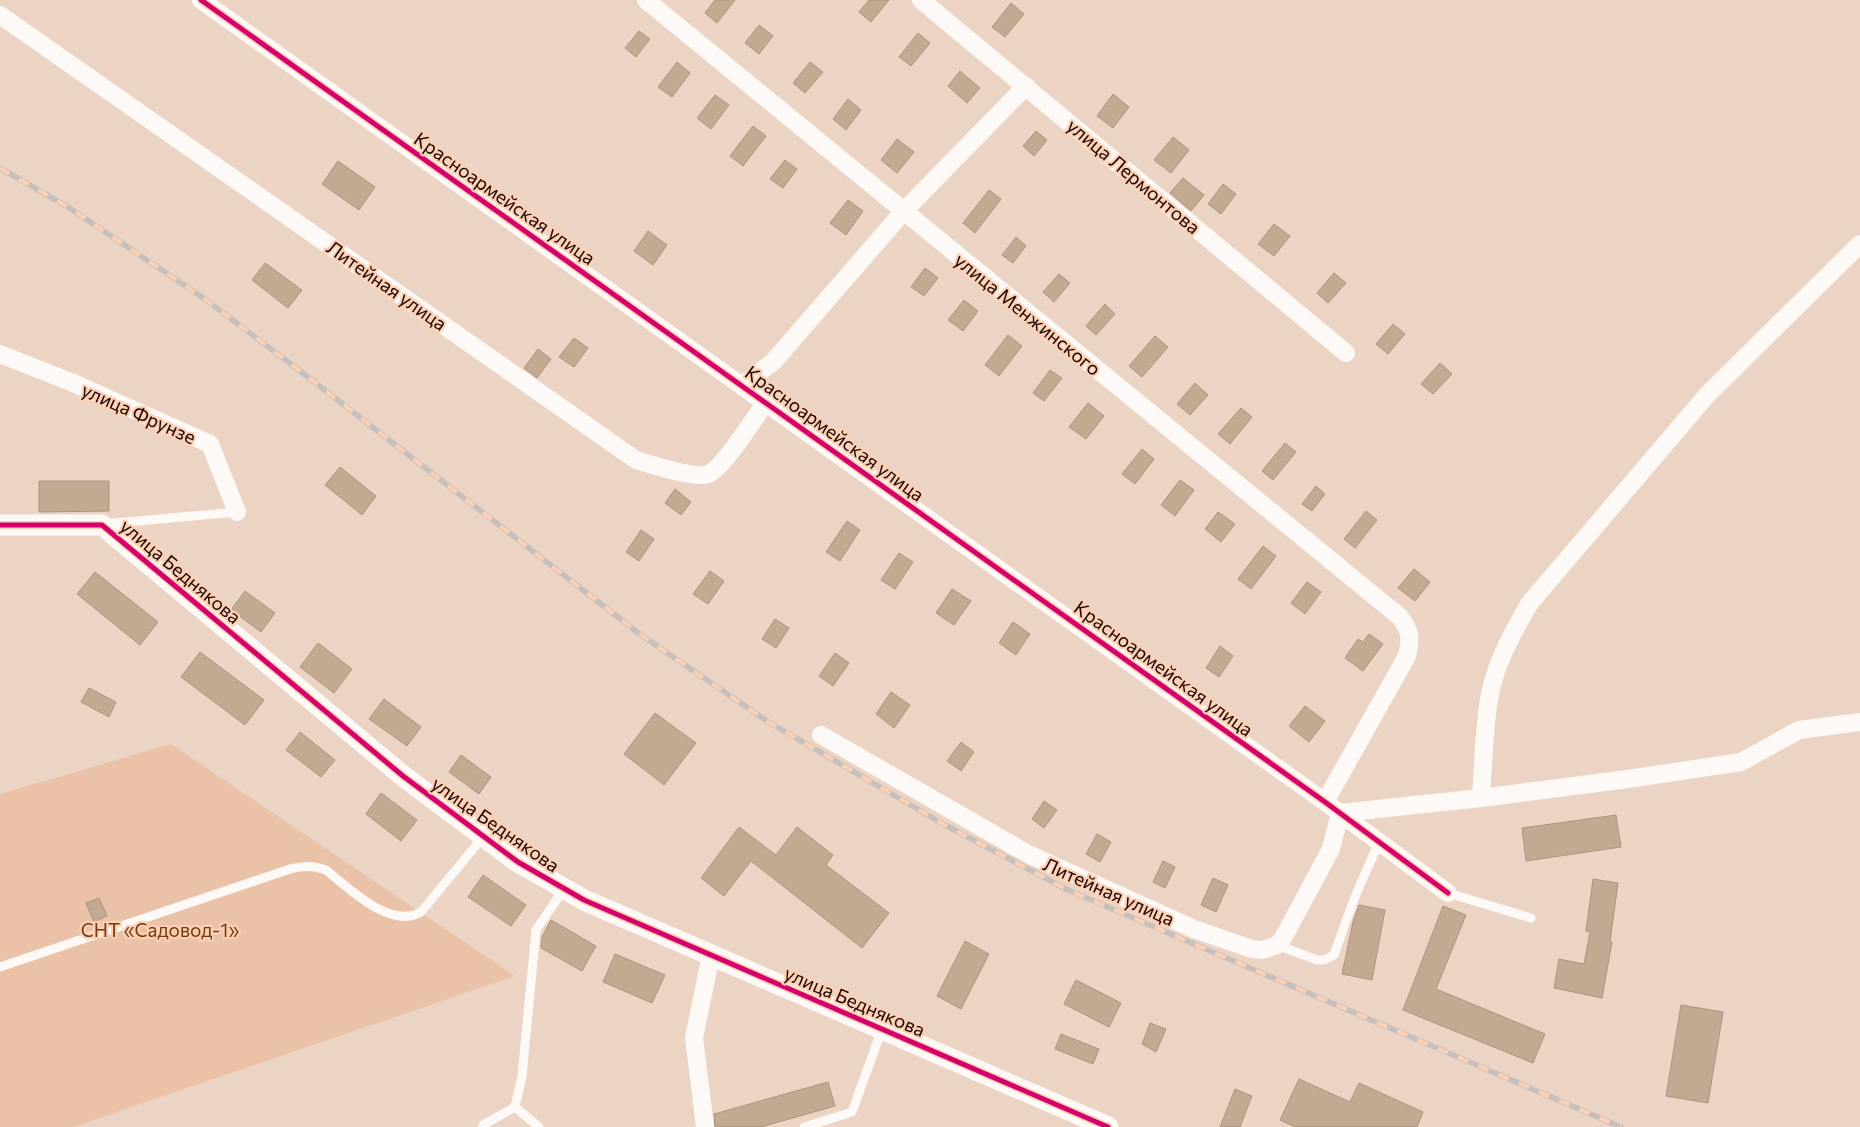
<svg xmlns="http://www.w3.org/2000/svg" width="1860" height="1127" font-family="Commissioner,sans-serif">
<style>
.green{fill:#eac2a8}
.building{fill:#c1aa91;stroke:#a89580}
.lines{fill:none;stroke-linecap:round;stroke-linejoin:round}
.service{stroke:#fcf9f6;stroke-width:9}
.minor{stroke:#fcf9f6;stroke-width:18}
.tertiary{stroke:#fcf9f6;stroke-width:21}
.rail-casing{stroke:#c6bfbc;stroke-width:5.5}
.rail{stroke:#fcd0b5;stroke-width:4;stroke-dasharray:11;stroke-linecap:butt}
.cycleway-casing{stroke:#fcd0b5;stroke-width:8}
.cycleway{stroke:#d6006c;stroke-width:5}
.labels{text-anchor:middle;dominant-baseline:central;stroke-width:4.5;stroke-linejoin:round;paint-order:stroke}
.street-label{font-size:19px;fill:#1c0500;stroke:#fcd0b5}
.park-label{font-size:19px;fill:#713a0c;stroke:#fcd0b5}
</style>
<rect width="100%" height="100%" fill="#ecd4c5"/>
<path class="green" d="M171,744l344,232 -442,151h-73v-333z"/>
<path class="building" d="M715,0h20l-18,23 -12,-10z
M869,0h20l-18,22 -12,-10z
M1011,3l13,11 -19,23 -13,-10z
M759,25l14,11 -14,18 -14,-11z
M639,31l11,8 -14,18 -11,-9z
M918,33l12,10 -19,23 -12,-9z
M677,62l13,11 -18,24 -14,-10z
M810,62l13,10 -18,21 -12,-10z
M960,71l20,17 -13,15 -19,-17z
M1113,94l16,13 -16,21 -16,-12z
M715,95l14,10 -18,24 -14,-11z
M848,99l13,11 -15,20 -13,-11z
M753,126l13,10 -23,30 -13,-10z
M1036,131l11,9 -13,16 -11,-10z
M1173,137l16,13 -18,23 -17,-13z
M897,139l17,13 -17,21 -16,-13z
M785,160l12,9 -14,19 -13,-9z
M338,161l37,26 -16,23 -37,-26z
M1183,178l21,17 -13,16 -21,-18z
M1223,184l13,10 -15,20 -13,-10z
M989,190l12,9 -26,34 -12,-10z
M848,200l15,11 -17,24 -16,-12z
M1274,224l16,12 -16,20 -16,-12z
M648,231l19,14 -14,20 -19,-14z
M1016,237l10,9 -13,17 -11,-8z
M265,263l37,27 -14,18 -36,-28z
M925,268l13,10 -14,18 -13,-9z
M1334,273l12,10 -18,20 -11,-10z
M1059,274l11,9 -16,19 -11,-10z
M964,300l14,11 -15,20 -15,-11z
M1105,304l10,10 -19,21 -10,-9z
M1393,324l12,10 -17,20 -12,-10z
M1008,335l14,11 -23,30 -14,-11z
M1155,336l13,11 -26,30 -13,-11z
M574,338l14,10 -14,19 -15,-10z
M538,349l13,10 -14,19 -13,-10z
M1440,363l12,11 -19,20 -12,-10z
M1050,370l12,8 -18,23 -11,-8z
M1195,383l13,12 -18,20 -13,-11z
M1088,403l16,13 -18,23 -17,-12z
M1241,408l11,9 -22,27 -12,-10z
M1285,443l11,9 -23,28 -11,-9z
M1142,449l12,10 -19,25 -13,-10z
M340,467l36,29 -14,19 -37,-30z
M1180,480l14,10 -19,26 -14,-11z
M39,481h70v30l-70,1z
M1316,486l9,8 -13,17 -10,-7z
M675,489l16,13 -10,13 -16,-12z
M1366,511l11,9 -22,28 -11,-9z
M1218,512l17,12 -14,18 -16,-13z
M847,521l13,9 -20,31 -14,-9z
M641,530l13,9 -15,22 -13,-9z
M1263,546l13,10 -25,33 -13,-10z
M899,553l14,9 -18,27 -14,-9z
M1414,569l16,13 -15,19 -17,-13z
M710,571l14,10 -16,23 -15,-10z
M95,572l63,50 -18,23 -63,-51z
M1307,582l14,10 -16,22 -14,-11z
M952,589l19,12 -17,24 -18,-12z
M245,591l30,22 -14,19 -30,-22z
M775,619l14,9 -13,20 -14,-9z
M1013,622l17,12 -14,21 -17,-12z
M1369,634l14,10 -20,27 -18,-13 13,-19 5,3z
M318,643l34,26 -18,24 -34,-26z
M1220,646l13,10 -14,21 -13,-9z
M200,652l64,48 -19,25 -64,-48z
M835,653l14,10 -16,23 -14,-10z
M89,688l27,14 -7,15 -28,-15z
M891,692l19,13 -16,23 -18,-14z
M384,699l37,28 -14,19 -38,-27z
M1305,706l20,15 -16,21 -20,-16z
M655,713l41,30 -32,42 -40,-31z
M300,732l35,28 -14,17 -35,-27z
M961,742l13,10 -13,19 -14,-10z
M461,755l30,22 -12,17 -30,-22z
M381,793l36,27 -16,21 -35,-27z
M1044,801l13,9 -13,18 -12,-9z
M1616,815l5,32 -95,14 -4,-33z
M739,827l37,28 21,-28 36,28 -7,10 63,48 -27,35 -111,-87 -27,35 -23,-18z
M1097,834l14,8 -11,20 -14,-8z
M1163,861l12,6 -10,21 -12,-6z
M483,875l43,30 -15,21 -43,-29z
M1213,878l15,7 -12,27 -15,-7z
M1593,879l25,4 -8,59h2l-10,56 -48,-10 5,-29 25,5 6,-32 -4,-1z
M99,898l8,18 -13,6 -8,-19z
M1359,905l26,5 -13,70 -30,-6 11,-52z
M1443,906l23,9 -30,74 109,45 -12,29 -130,-53z
M551,920l45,26 -14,25 -41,-23 1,-11z
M965,941l24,13 -28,55 -24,-13z
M615,954l50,21 -13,28 -49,-21z
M1076,980l45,23 -12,24 -45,-23z
M1681,1005l42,7 -15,91 -42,-7z
M1150,1023l16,6 -10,23 -14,-8z
M1061,1034l38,15 -6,15 -38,-15z
M1299,1079l51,23 9,-19 64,29 -6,15h-122l-15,-7z
M828,1082l7,24 -74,21h-46l-1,-13z
M1235,1089l17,7 -12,31h-20z"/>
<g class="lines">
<path class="service" d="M104,524l133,-12
M1448,893l83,25
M1277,945l40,15h7l10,-5 20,-56 25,-57
M0,967l290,-98c13,-3 23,-4 36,1 23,18 64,60 95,42l62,-75
M515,1107l24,20
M483,1127v-2l32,-18 7,-31 14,-146 28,-41
M804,1127l48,-15 30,-83"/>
<path class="minor" d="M201,0l1124,802 123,91
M646,0l754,617c11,15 11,21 7,39l-82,146
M921,0l425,353
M0,15l636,445c14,4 60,19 72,14 15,-5 47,-57 58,-72
M0,354l71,28 139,62 27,68
M742,385l31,-23 130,-150 123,-126
M821,735l207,119 166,75 58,20 10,1 15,-5 5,-5 49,-91 9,-36 141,-15 147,-19 113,-17 58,-32 61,-8
M1481,798c2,-33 3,-67 8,-99 6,-35 23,-65 40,-95l178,-209 153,-151
M705,1127l-11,-89 17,-83"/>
<path class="tertiary" d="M0,525h102l301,251 115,86 66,38 524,227"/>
<defs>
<path id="rail" d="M0,168l68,39 134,90 89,67 350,271 126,86 176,103 125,66 553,237"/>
</defs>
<use href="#rail" class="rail-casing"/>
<use href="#rail" class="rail"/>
<defs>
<path id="cycleway" d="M201,0l1124,802 123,91
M0,525h102l301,251 115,86 66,38 524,227"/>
</defs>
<use href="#cycleway" class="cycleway-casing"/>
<use href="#cycleway" class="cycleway"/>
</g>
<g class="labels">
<g class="street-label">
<text transform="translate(1134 176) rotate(40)">улица Лермонтова</text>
<text transform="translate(505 198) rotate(35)">Красноармейская улица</text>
<text transform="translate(387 285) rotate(35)">Литейная улица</text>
<text transform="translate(1028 314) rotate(39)">улица Менжинского</text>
<text transform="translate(139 413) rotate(24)">улица Фрунзе</text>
<text transform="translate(835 433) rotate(36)">Красноармейская улица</text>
<text transform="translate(181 571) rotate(40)">улица Беднякова</text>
<text transform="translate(1164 668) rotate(36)">Красноармейская улица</text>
<text transform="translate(496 824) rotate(35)">улица Беднякова</text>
<text transform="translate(1109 891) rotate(24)">Литейная улица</text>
<text transform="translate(855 1001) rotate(23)">улица Беднякова</text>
</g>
<g class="park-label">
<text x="160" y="929">СНТ «Садовод-1»</text>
</g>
</g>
</svg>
